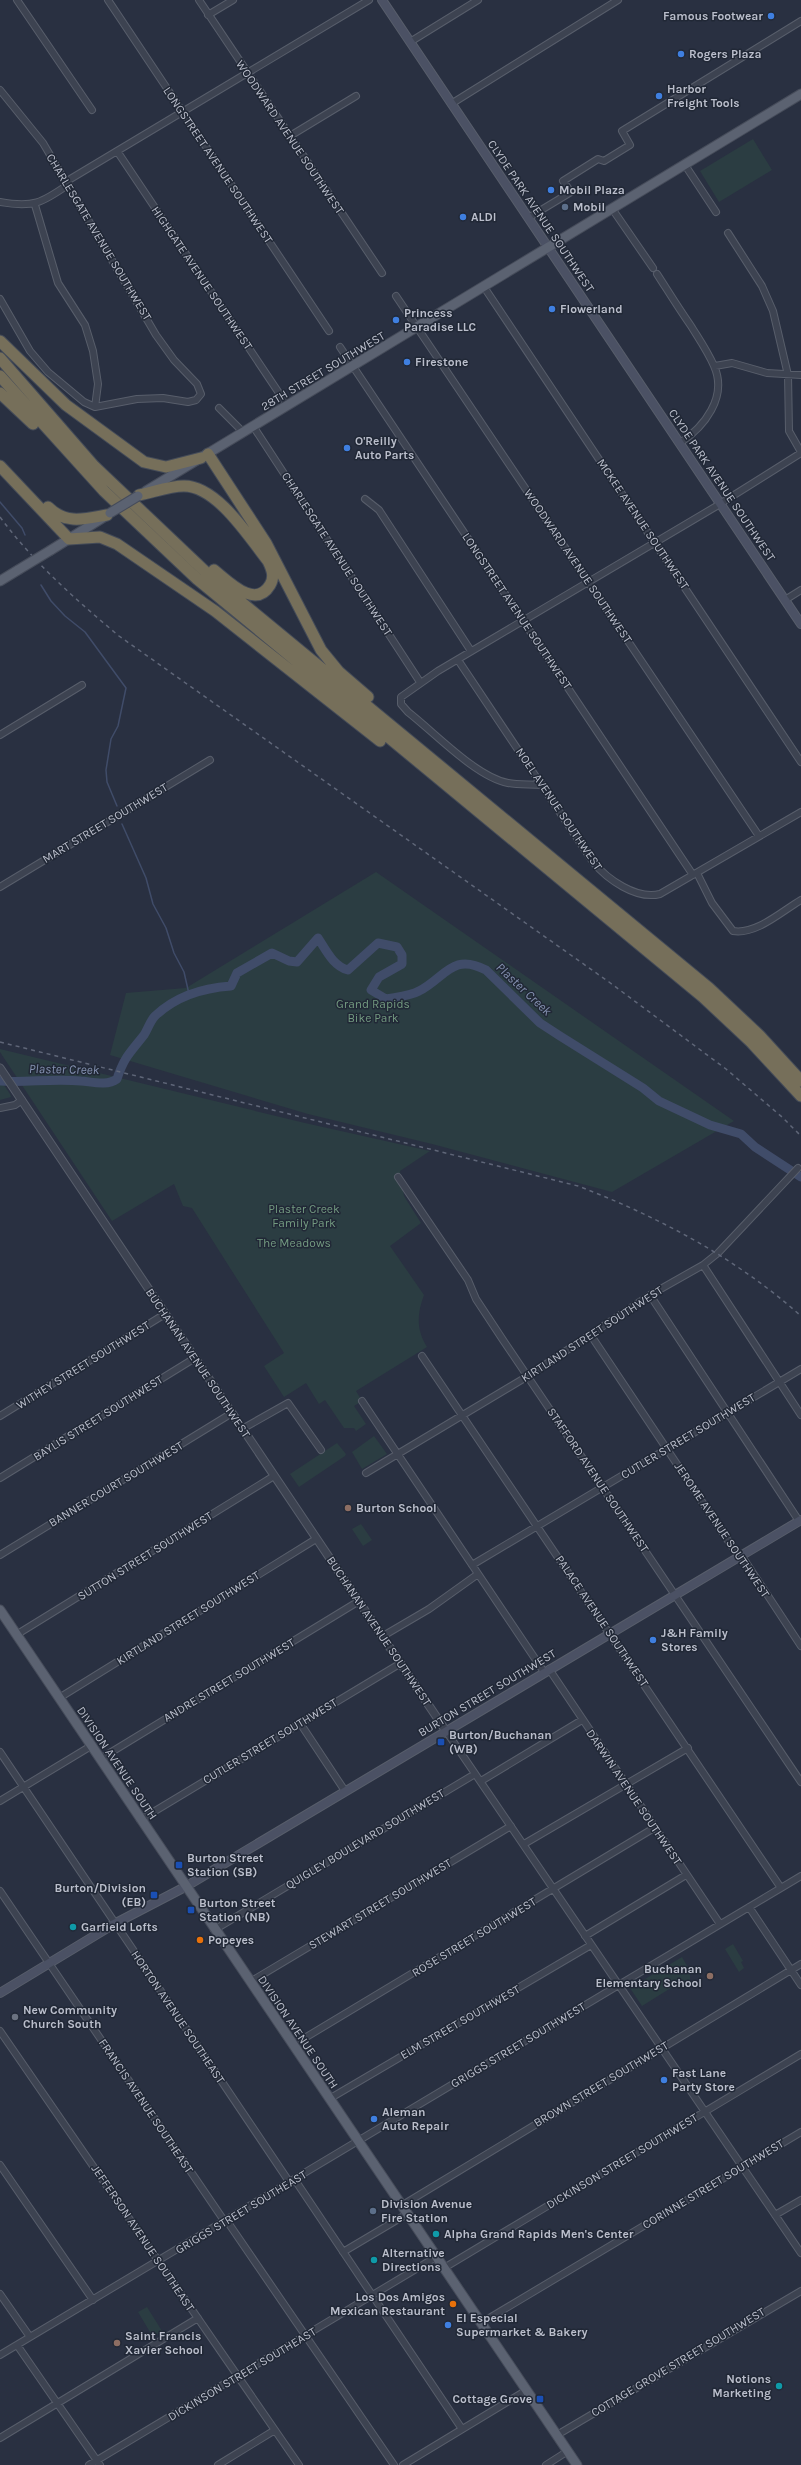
<svg xmlns="http://www.w3.org/2000/svg" width="801" height="2465" font-family="Karla,sans-serif">
<style>
.green{fill:#2b3d42}
.lines{fill:none;stroke-linecap:round;stroke-linejoin:round}
.stream{stroke:#404c69;stroke-width:1.5}
.river{stroke:#404c69;stroke-width:9}
.minor-casing{stroke:#585e6b;stroke-width:8}
.tertiary-casing{stroke:#585e6b;stroke-width:9}
.secondary-casing{stroke:#585e6b;stroke-width:10}
.primary-casing{stroke:#464c5a;stroke-width:11}
.motorway-casing{stroke:#444b58;stroke-width:13}
.minor{stroke:#3d4351;stroke-width:6}
.tertiary{stroke:#3d4351;stroke-width:7}
.secondary{stroke:#4b5164;stroke-width:8}
.primary{stroke:#5b6271;stroke-width:9}
.motorway{stroke:#766f5a;stroke-width:11}
.rail{stroke:#5f6678;stroke-width:1.5;stroke-dasharray:4 4;stroke-linecap:butt}
.primary-bridge-casing{stroke:#464c5a;stroke-width:11;stroke-linecap:butt}
.primary-bridge{stroke:#5b6271;stroke-width:9}
.shop-dot{fill:#3f7fe0;stroke:#212836;stroke-width:1.5}
.service-dot{fill:#5c6f8a;stroke:#212836;stroke-width:1.5}
.education-dot{fill:#8d6e63;stroke:#212836;stroke-width:1.5}
.transit-dot{fill:#1a4fb4;stroke:#212836;stroke-width:1.5}
.culture-dot{fill:#0f9aa8;stroke:#212836;stroke-width:1.5}
.food-dot{fill:#e8710a;stroke:#212836;stroke-width:1.5}
.worship-dot{fill:#6b7280;stroke:#212836;stroke-width:1.5}
.labels{text-anchor:middle;dominant-baseline:central;stroke-width:3;stroke-linejoin:round;paint-order:stroke}
.poi-label{font-size:12px;font-weight:bold;fill:#babecb;stroke:#212836;text-anchor:start}
.street-label{font-size:12px;fill:#babecb;stroke:#212836}
.park-label{font-size:12px;fill:#739a80;stroke:#212836}
.water-label{font-size:13px;font-style:italic;fill:#8491b0;stroke:#212836}
</style>
<rect width="100%" height="100%" fill="#293041"/>
<path class="green" d="M753,139l19,31 -53,32 -19,-31z
M376,872l358,249 -122,71 -180,-48 -124,-30 -198,-59 16,-62 60,-5z
M0,1049l305,74 125,28 -30,20 4,25 17,27 -31,23 34,49c-7,19 -8,34 3,52l-71,44 6,10 -8,5 12,18 -10,7 -2,-3h-10l-19,-28 -6,4 -13,-21 -22,14 -20,-31 20,-13 -92,-145 -9,-2 -9,-22 -62,37 -112,-169z
M0,1079l10,15 1,3 -11,3z
M374,1436l13,18 -25,15 -10,-17z
M337,1443l9,11 -1,2 -46,31 -9,-13z
M361,1524l11,16 -9,6 -11,-17z
M733,1944l10,17 -2,1 3,6 -5,4 -14,-23z
M682,1957l8,14v9l-8,1 -40,25 -12,-18z
M147,2307l15,24 -9,6 -15,-25z"/>
<g class="lines">
<path class="stream" d="M0,502l22,26 3,7
M41,585l10,16 14,15 20,16 41,56 -8,38 -7,13 -5,31 1,12 10,24
M122,824l24,54 7,26 13,24 8,25 10,19 5,22"/>
<path class="river" d="M0,1081c27,2 53,-3 81,0 12,1 26,5 36,-2 7,-22 13,-26 27,-44 4,-6 6,-14 11,-19 21,-20 47,-28 76,-30l6,-13 35,-20 17,8 8,1 21,-24c8,12 15,28 30,32l30,-27 19,4 5,8v9l-23,13 -8,13 15,9c10,-2 24,-3 33,-8 26,-13 33,-39 67,-21l54,53 20,13 83,52 16,13 51,24 31,9 14,13 46,30"/>
<defs>
<path id="minor" d="M17,0l75,110
M108,0l221,331
M199,0l183,273
M208,15l25,-15
M410,42l68,-42
M0,90l43,53 113,192 18,25 23,24 4,10 -5,6 -8,2 -25,-4 -26,1 -42,8 -11,-5 -36,-30 -18,-21 -30,-52
M451,104l167,-104
M290,136l66,-40
M117,151l170,254
M685,165l31,47
M67,181l302,-181
M0,202c33,6 42,1 69,-18
M35,205l23,78 27,42 8,26 5,33 -3,23
M613,210l40,58
M528,218l43,-26 -8,-11 35,-22 6,2 26,-16 -8,-14 179,-110
M728,233l34,53 11,25 15,64 1,56 12,21
M657,274c11,17 22,35 34,52 8,13 17,26 23,40 14,31 -10,61 -34,77
M484,287l317,475
M396,296l363,540
M340,347l353,528
M715,366l17,-3 35,10 34,2
M219,408l24,24
M253,426l167,256
M365,499l14,11 92,141
M785,600l16,-10
M458,660l135,202c14,17 43,38 67,32l141,-82
M0,735l82,-50
M542,785c-11,-1 -24,0 -34,-2 -32,-6 -74,-51 -100,-71l-7,-8v-7l37,-26 277,-164 86,-54
M697,873l15,30 21,28c23,4 49,-20 68,-31
M0,887l210,-127
M0,1108l15,-3 7,-5
M398,1177l70,103 8,19 27,41 298,442
M703,1265l98,150
M650,1295l149,226
M590,1334l145,217 10,10 56,85
M422,1356l359,532
M362,1401l182,271
M0,1416l165,-102
M242,1429l46,-26 33,47
M366,1473l162,-97 122,-81 53,-30 15,-12 80,-85
M0,1478l195,-120
M0,1555l232,-142
M472,1565l329,-196
M16,1635l258,-159
M383,1636l46,-27 49,-35
M549,1669l171,255
M59,1698l257,-159
M300,1723l45,68
M446,1731l355,522
M0,1752l290,431
M100,1759l259,-158
M481,1781l101,-61
M0,1801l91,-55
M140,1820l261,-157
M524,1844l164,-96
M0,1891l225,331
M749,1907l52,78
M214,1930l261,-156
M585,1936l101,-61
M250,1982l261,-156
M0,2031l299,434
M293,2045l361,-217
M329,2099l262,-154
M0,2165l93,135
M295,2180l167,249
M401,2206l400,-242
M775,2215l26,-15
M227,2221l167,244
M343,2252l64,-38
M444,2268l357,-214
M0,2294l30,43
M481,2323l320,-191
M17,2345l83,120
M0,2355l801,-479
M557,2435l244,-144
M0,2438l198,-120
M89,2465l347,-208
M218,2465l57,-35
M403,2465l124,-75
M546,2465l22,-14"/>
<path id="tertiary" d="M0,1068l446,663"/>
<path id="secondary" d="M382,0l419,624
M0,1993l114,-69 71,-37 616,-367"/>
<path id="primary" d="M146,491l655,-397
M51,550l53,-33
M0,581l18,-11
M0,1610l577,855"/>
<path id="motorway" d="M0,341l66,64 78,57 22,5 35,-9
M0,358l94,108 118,112 497,410 50,47 42,46
M0,376l104,115 93,88 506,418 48,45 50,54
M0,393l33,31
M208,454l58,89 55,107 18,22 29,25
M0,466l69,73 31,-2 17,7 98,67 165,130
M139,495c15,-3 30,-9 45,-9 33,0 65,51 84,75 4,8 7,16 2,24 -15,25 -42,-4 -56,-15
M48,507c18,18 37,12 59,8"/>
</defs>
<use href="#minor" class="minor-casing"/>
<use href="#tertiary" class="tertiary-casing"/>
<use href="#secondary" class="secondary-casing"/>
<use href="#primary" class="primary-casing"/>
<use href="#motorway" class="motorway-casing"/>
<use href="#minor" class="minor"/>
<use href="#tertiary" class="tertiary"/>
<use href="#secondary" class="secondary"/>
<use href="#primary" class="primary"/>
<use href="#motorway" class="motorway"/>
<path class="rail" d="M0,517c34,46 75,82 119,119l490,346 117,87 56,48 19,19
M0,1042l578,144c81,31 158,72 223,130"/>
<defs>
<path id="primary-bridge" d="M110,513l28,-17
M18,570l33,-20"/>
</defs>
<use href="#primary-bridge" class="primary-bridge-casing"/>
<use href="#primary-bridge" class="primary-bridge"/>
</g>
<g class="shop-dot">
<circle cx="771" cy="16" r="4"/>
<circle cx="681" cy="54" r="4"/>
<circle cx="659" cy="96" r="4"/>
<circle cx="551" cy="190" r="4"/>
<circle cx="463" cy="217" r="4"/>
<circle cx="552" cy="309" r="4"/>
<circle cx="396" cy="320" r="4"/>
<circle cx="407" cy="362" r="4"/>
<circle cx="347" cy="448" r="4"/>
<circle cx="653" cy="1640" r="4"/>
<circle cx="664" cy="2080" r="4"/>
<circle cx="374" cy="2119" r="4"/>
<circle cx="448" cy="2325" r="4"/>
</g>
<g class="service-dot">
<circle cx="565" cy="207" r="4"/>
<circle cx="373" cy="2211" r="4"/>
</g>
<g class="education-dot">
<circle cx="348" cy="1508" r="4"/>
<circle cx="710" cy="1976" r="4"/>
<circle cx="117" cy="2343" r="4"/>
</g>
<g class="transit-dot">
<rect x="437" y="1738" width="8" height="8" rx="2"/>
<rect x="175" y="1861" width="8" height="8" rx="2"/>
<rect x="150" y="1891" width="8" height="8" rx="2"/>
<rect x="187" y="1906" width="8" height="8" rx="2"/>
<rect x="536" y="2395" width="8" height="8" rx="2"/>
</g>
<g class="culture-dot">
<circle cx="73" cy="1927" r="4"/>
<circle cx="436" cy="2234" r="4"/>
<circle cx="374" cy="2260" r="4"/>
<circle cx="779" cy="2386" r="4"/>
</g>
<g class="food-dot">
<circle cx="200" cy="1940" r="4"/>
<circle cx="453" cy="2304" r="4"/>
</g>
<circle class="worship-dot" cx="15" cy="2017" r="4"/>
<g class="labels">
<g class="poi-label">
<text x="763" y="16" text-anchor="end">Famous Footwear</text>
<text x="689" y="54">Rogers Plaza</text>
<text x="667" y="89">Harbor<tspan x="667" dy="14">Freight Tools</tspan></text>
<text x="559" y="190">Mobil Plaza</text>
<text x="573" y="207">Mobil</text>
<text x="471" y="217">ALDI</text>
<text x="560" y="309">Flowerland</text>
<text x="404" y="313">Princess<tspan x="404" dy="14">Paradise LLC</tspan></text>
<text x="415" y="362">Firestone</text>
<text x="355" y="441">O'Reilly<tspan x="355" dy="14">Auto Parts</tspan></text>
<text x="356" y="1508">Burton School</text>
<text x="661" y="1633">J&amp;H Family<tspan x="661" dy="14">Stores</tspan></text>
<text x="449" y="1735">Burton/Buchanan<tspan x="449" dy="14">(WB)</tspan></text>
<text x="187" y="1858">Burton Street<tspan x="187" dy="14">Station (SB)</tspan></text>
<text x="146" y="1888" text-anchor="end">Burton/Division<tspan x="146" dy="14">(EB)</tspan></text>
<text x="199" y="1903">Burton Street<tspan x="199" dy="14">Station (NB)</tspan></text>
<text x="81" y="1927">Garfield Lofts</text>
<text x="208" y="1940">Popeyes</text>
<text x="702" y="1969" text-anchor="end">Buchanan<tspan x="702" dy="14">Elementary School</tspan></text>
<text x="23" y="2010">New Community<tspan x="23" dy="14">Church South</tspan></text>
<text x="672" y="2073">Fast Lane<tspan x="672" dy="14">Party Store</tspan></text>
<text x="382" y="2112">Aleman<tspan x="382" dy="14">Auto Repair</tspan></text>
<text x="381" y="2204">Division Avenue<tspan x="381" dy="14">Fire Station</tspan></text>
<text x="444" y="2234">Alpha Grand Rapids Men's Center</text>
<text x="382" y="2253">Alternative<tspan x="382" dy="14">Directions</tspan></text>
<text x="445" y="2297" text-anchor="end">Los Dos Amigos<tspan x="445" dy="14">Mexican Restaurant</tspan></text>
<text x="456" y="2318">El Especial<tspan x="456" dy="14">Supermarket &amp; Bakery</tspan></text>
<text x="125" y="2336">Saint Francis<tspan x="125" dy="14">Xavier School</tspan></text>
<text x="771" y="2379" text-anchor="end">Notions<tspan x="771" dy="14">Marketing</tspan></text>
<text x="532" y="2399" text-anchor="end">Cottage Grove</text>
</g>
<g class="street-label">
<text transform="translate(290 137) rotate(56)">WOODWARD AVENUE SOUTHWEST</text>
<text transform="translate(218 165) rotate(56)">LONGSTREET AVENUE SOUTHWEST</text>
<text transform="translate(541 216) rotate(56)">CLYDE PARK AVENUE SOUTHWEST</text>
<text transform="translate(99 237) rotate(59)">CHARLESGATE AVENUE SOUTHWEST</text>
<text transform="translate(202 278) rotate(56)">HIGHGATE AVENUE SOUTHWEST</text>
<text transform="translate(323 371) rotate(-31)">28TH STREET SOUTHWEST</text>
<text transform="translate(722 485) rotate(56)">CLYDE PARK AVENUE SOUTHWEST</text>
<text transform="translate(643 524) rotate(56)">MCKEE AVENUE SOUTHWEST</text>
<text transform="translate(337 554) rotate(57)">CHARLESGATE AVENUE SOUTHWEST</text>
<text transform="translate(578 566) rotate(56)">WOODWARD AVENUE SOUTHWEST</text>
<text transform="translate(517 611) rotate(56)">LONGSTREET AVENUE SOUTHWEST</text>
<text transform="translate(559 809) rotate(56)">NOEL AVENUE SOUTHWEST</text>
<text transform="translate(105 823) rotate(-31)">MART STREET SOUTHWEST</text>
<text transform="translate(592 1334) rotate(-33)">KIRTLAND STREET SOUTHWEST</text>
<text transform="translate(198 1363) rotate(56)">BUCHANAN AVENUE SOUTHWEST</text>
<text transform="translate(83 1365) rotate(-32)">WITHEY STREET SOUTHWEST</text>
<text transform="translate(98 1418) rotate(-32)">BAYLIS STREET SOUTHWEST</text>
<text transform="translate(688 1436) rotate(-31)">CUTLER STREET SOUTHWEST</text>
<text transform="translate(598 1480) rotate(56)">STAFFORD AVENUE SOUTHWEST</text>
<text transform="translate(116 1484) rotate(-31)">BANNER COURT SOUTHWEST</text>
<text transform="translate(722 1530) rotate(56)">JEROME AVENUE SOUTHWEST</text>
<text transform="translate(145 1556) rotate(-32)">SUTTON STREET SOUTHWEST</text>
<text transform="translate(188 1618) rotate(-32)">KIRTLAND STREET SOUTHWEST</text>
<text transform="translate(602 1621) rotate(56)">PALACE AVENUE SOUTHWEST</text>
<text transform="translate(379 1631) rotate(56)">BUCHANAN AVENUE SOUTHWEST</text>
<text transform="translate(229 1680) rotate(-31)">ANDRE STREET SOUTHWEST</text>
<text transform="translate(487 1693) rotate(-31)">BURTON STREET SOUTHWEST</text>
<text transform="translate(270 1741) rotate(-31)">CUTLER STREET SOUTHWEST</text>
<text transform="translate(117 1763) rotate(56)">DIVISION AVENUE SOUTH</text>
<text transform="translate(634 1797) rotate(56)">DARWIN AVENUE SOUTHWEST</text>
<text transform="translate(365 1839) rotate(-31)">QUIGLEY BOULEVARD SOUTHWEST</text>
<text transform="translate(380 1904) rotate(-31)">STEWART STREET SOUTHWEST</text>
<text transform="translate(474 1937) rotate(-31)">ROSE STREET SOUTHWEST</text>
<text transform="translate(178 2017) rotate(56)">HORTON AVENUE SOUTHEAST</text>
<text transform="translate(460 2022) rotate(-30)">ELM STREET SOUTHWEST</text>
<text transform="translate(298 2032) rotate(56)">DIVISION AVENUE SOUTH</text>
<text transform="translate(518 2045) rotate(-31)">GRIGGS STREET SOUTHWEST</text>
<text transform="translate(601 2084) rotate(-31)">BROWN STREET SOUTHWEST</text>
<text transform="translate(146 2106) rotate(56)">FRANCIS AVENUE SOUTHEAST</text>
<text transform="translate(622 2161) rotate(-31)">DICKINSON STREET SOUTHWEST</text>
<text transform="translate(713 2184) rotate(-31)">CORINNE STREET SOUTHWEST</text>
<text transform="translate(241 2212) rotate(-31)">GRIGGS STREET SOUTHEAST</text>
<text transform="translate(143 2238) rotate(56)">JEFFERSON AVENUE SOUTHEAST</text>
<text transform="translate(678 2362) rotate(-31)">COTTAGE GROVE STREET SOUTHWEST</text>
<text transform="translate(242 2374) rotate(-31)">DICKINSON STREET SOUTHEAST</text>
</g>
<g class="park-label">
<text x="373" y="1004">Grand Rapids<tspan x="373" dy="14">Bike Park</tspan></text>
<text x="304" y="1209">Plaster Creek<tspan x="304" dy="14">Family Park</tspan></text>
<text x="294" y="1243">The Meadows</text>
</g>
<g class="water-label">
<text transform="translate(524 989) rotate(43)">Plaster Creek</text>
<text transform="translate(64 1069) rotate(1)">Plaster Creek</text>
</g>
</g>
</svg>
